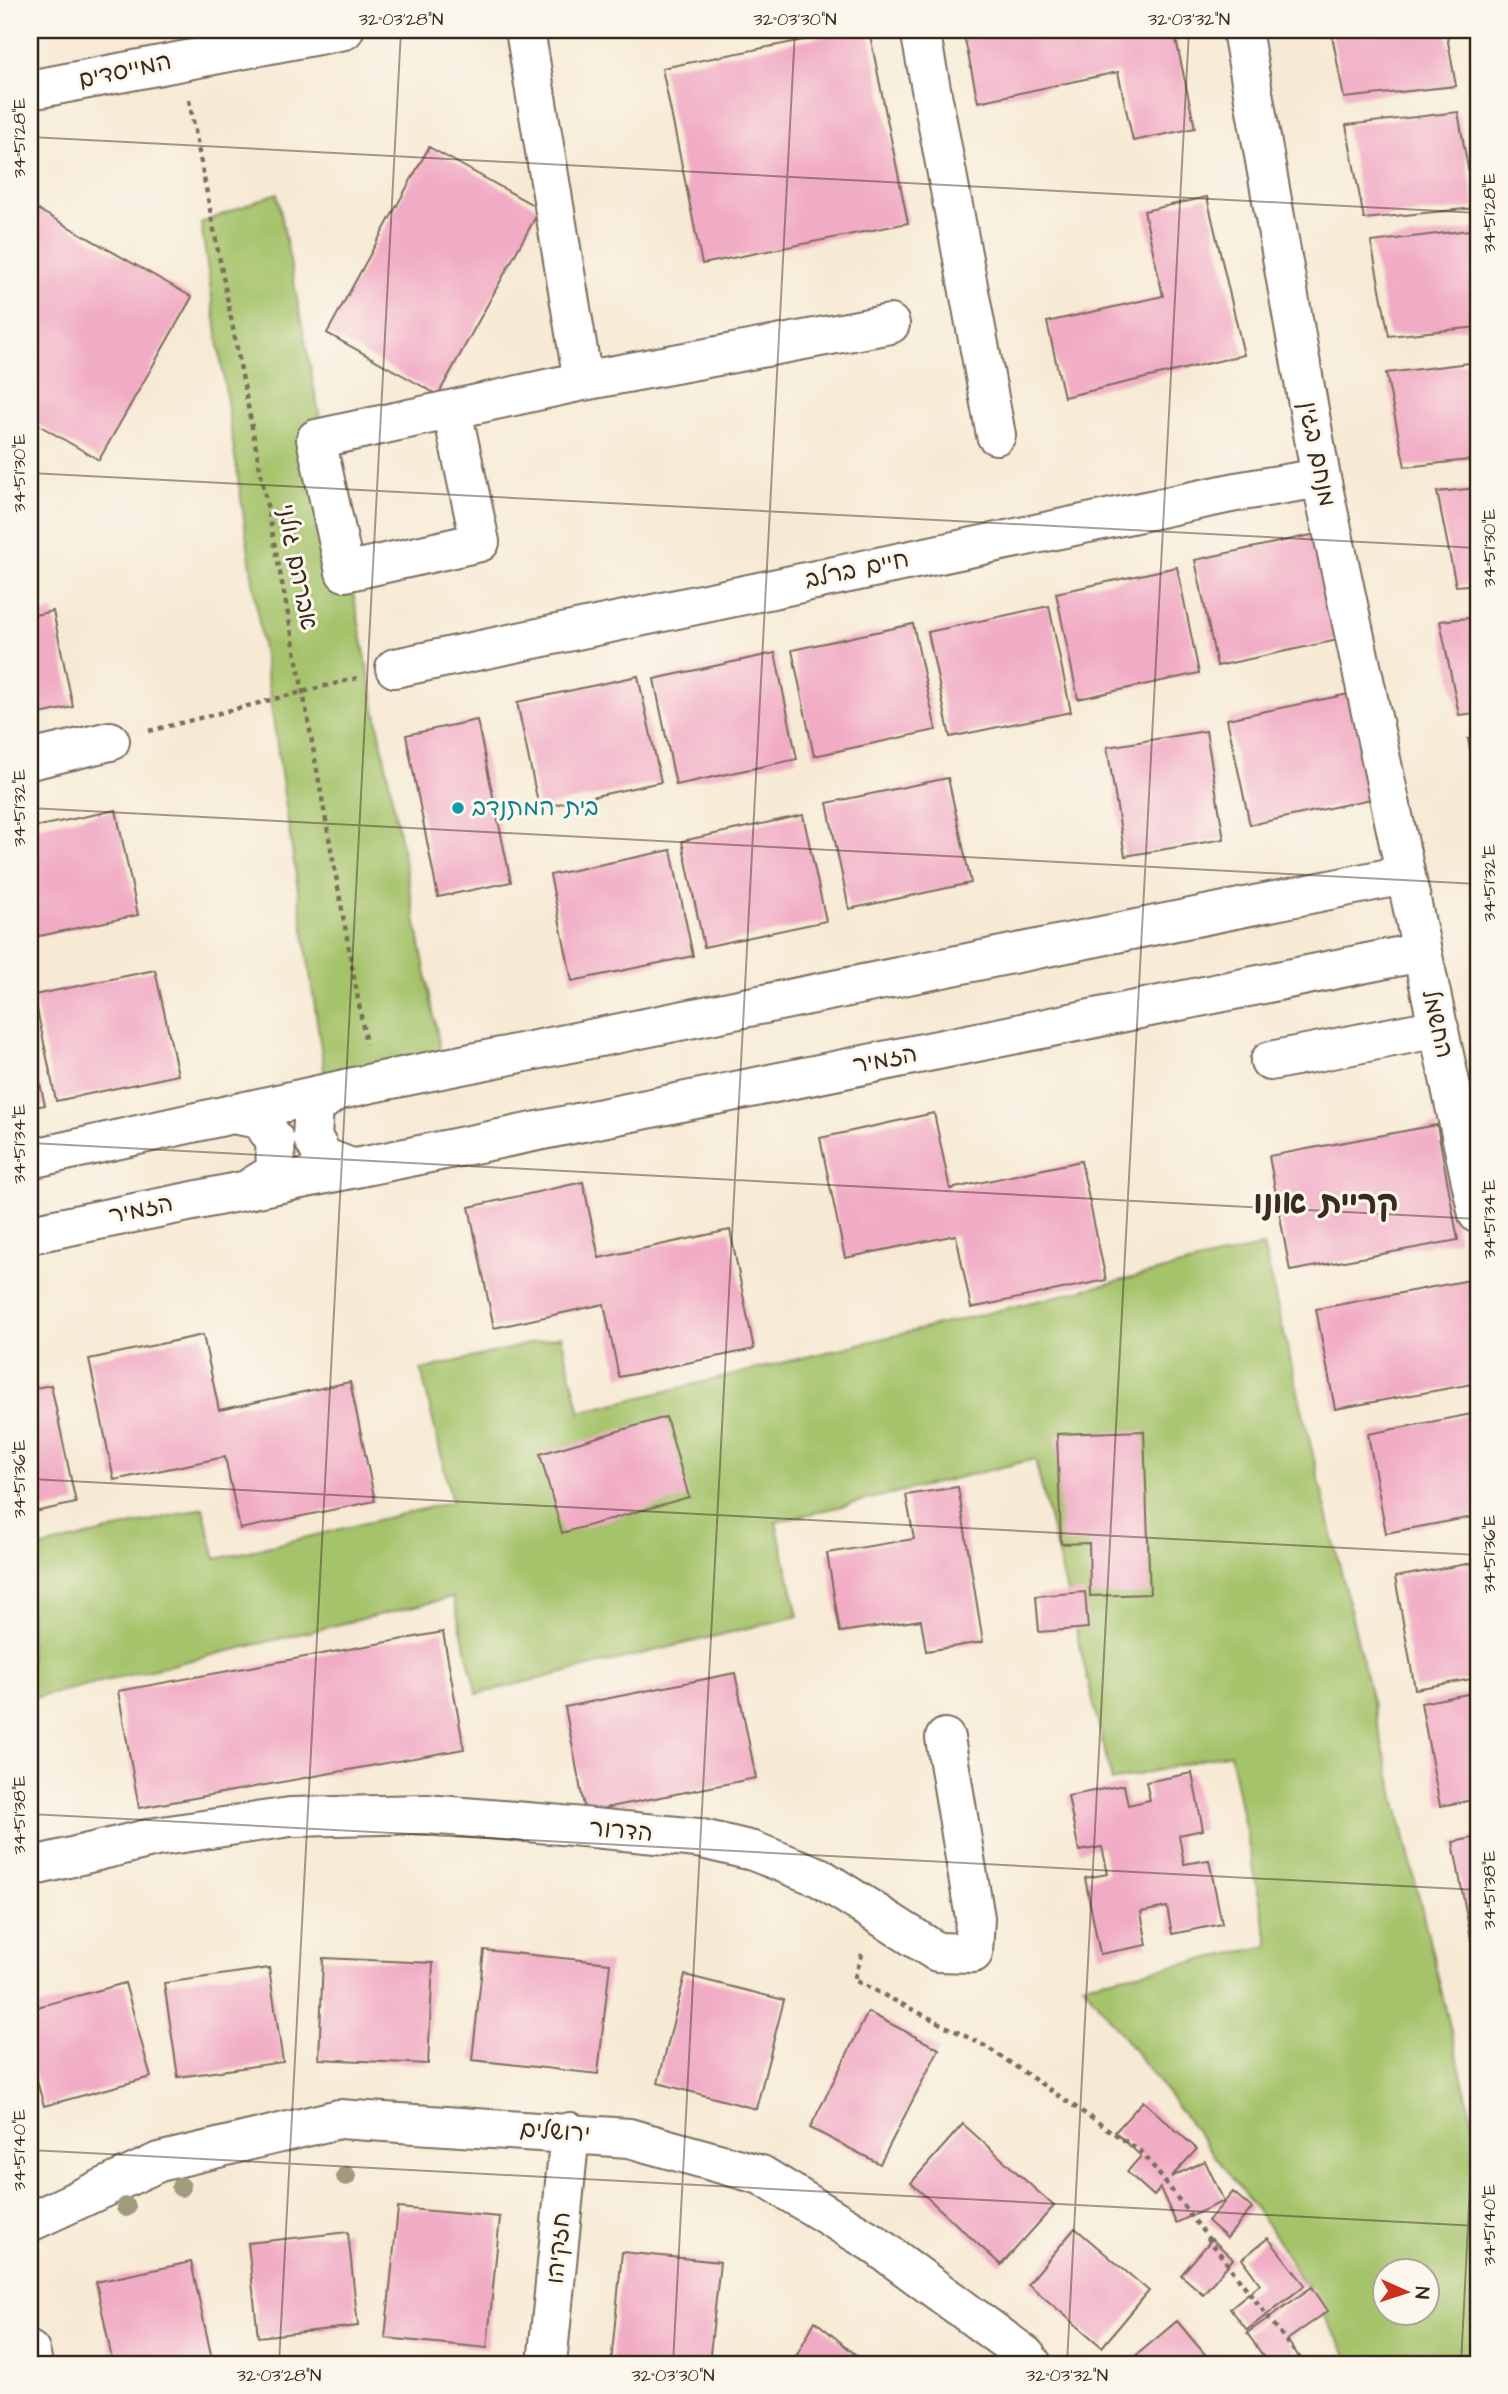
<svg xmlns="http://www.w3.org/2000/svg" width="1508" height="2394" font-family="'Architects Daughter','Playpen Sans Hebrew',sans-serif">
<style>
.green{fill:#a5c36b;stroke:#707644;stroke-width:2;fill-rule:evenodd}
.building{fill:#f1acc5}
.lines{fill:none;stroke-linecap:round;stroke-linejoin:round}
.minor-casing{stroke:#7d6d5e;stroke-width:42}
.path{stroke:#7d6d5e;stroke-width:4.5;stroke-dasharray:5 5;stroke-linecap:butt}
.minor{stroke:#fff;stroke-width:38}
.tree{fill:#a19a7d}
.ticks{fill:none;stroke:#3b2a1e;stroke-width:2;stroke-opacity:0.45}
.culture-dot{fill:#0f9aa8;stroke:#fbf7ec;stroke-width:2.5}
.labels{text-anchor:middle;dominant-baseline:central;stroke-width:6;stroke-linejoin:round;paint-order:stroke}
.street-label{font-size:24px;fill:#3b2a1e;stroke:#fbf7ec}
.culture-label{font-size:24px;fill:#0d838f;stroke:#fbf7ec;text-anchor:start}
.district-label{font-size:32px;font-weight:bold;fill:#3b2a1e;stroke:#fbf7ec}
.neatline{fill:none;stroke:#3b2a1e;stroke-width:2.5}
.ticks-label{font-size:18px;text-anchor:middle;fill:#3b2a1e}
</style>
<rect width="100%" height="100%" fill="#fbf7ec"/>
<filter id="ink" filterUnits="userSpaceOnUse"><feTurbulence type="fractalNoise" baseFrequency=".0143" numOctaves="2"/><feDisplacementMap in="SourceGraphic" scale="14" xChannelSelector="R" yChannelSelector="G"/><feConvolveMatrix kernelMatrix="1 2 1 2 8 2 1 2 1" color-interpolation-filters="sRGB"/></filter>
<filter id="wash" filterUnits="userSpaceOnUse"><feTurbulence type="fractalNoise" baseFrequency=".00686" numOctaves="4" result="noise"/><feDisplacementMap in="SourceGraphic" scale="28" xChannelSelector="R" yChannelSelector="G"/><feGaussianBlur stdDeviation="1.57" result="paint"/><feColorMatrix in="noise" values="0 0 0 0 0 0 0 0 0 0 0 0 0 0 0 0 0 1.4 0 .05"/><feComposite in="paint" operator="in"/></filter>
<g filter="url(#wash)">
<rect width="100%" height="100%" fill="#f7ead5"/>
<path class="green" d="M277,193l164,861 -116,22 -124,-853z
M1263,1246l215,898v220h-125l-85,-139 -185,-241 186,-38 -39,-193 -118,28 -77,-322 -259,63 22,94 -321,78 -24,-97 -423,102v-149l173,-42 13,51 236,-57 -31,-132 140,-34 19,76zM1386,2272h42v42h-42z"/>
<g id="blocks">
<path class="building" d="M854,30h15l39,193 -206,41 -40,-196z
M963,30h211l21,98 -62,13 -15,-69 -140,30z
M1331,30h115l10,56 -112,12z
M1458,112l17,96 -111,11 -18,-94z
M429,147l111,62 -102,186 -111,-62z
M1207,197l37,158 -180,42 -17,-75 116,-26 -19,-85z
M30,205l162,92 -93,163 -69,-40z
M1478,229v98l-89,9 -18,-94z
M1478,362v97l-73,8 -19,-94z
M1478,488v96l-22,2 -19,-94z
M1316,534l22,106 -121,26 -22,-106z
M1177,567l22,106 -121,26 -22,-106z
M1049,606l22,106 -121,25 -22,-105z
M53,611l20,96 -43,9v-100z
M1478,617v96l-19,2 -19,-94z
M913,624l23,106 -122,26 -22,-106z
M775,653l22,106 -121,26 -22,-106z
M638,676l23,106 -122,26 -22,-106z
M1349,694l22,105 -121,26 -23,-106z
M477,720l34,162 -73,15 -32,-162z
M1206,731l18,108 -99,17 -18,-109z
M1478,738v46h-1l-9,-45z
M948,778l23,105 -122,26 -22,-106z
M116,810l22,105 -108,23v-110z
M803,815l23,106 -122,26 -22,-106z
M671,850l22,106 -121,25 -22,-106z
M155,970l23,105 -122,26 -22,-106z
M30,1040l15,65 -15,3z
M934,1113l16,76 131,-28 25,119 -135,28 -15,-73 -111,23 -25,-120z
M1437,1125l21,115 -168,31 -21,-115z
M583,1182l16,76 131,-28 24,119 -135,28 -15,-73 -110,24 -25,-121z
M1470,1280l8,43v60l-143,26 -19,-100z
M203,1335l16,75 131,-28 25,119 -135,28 -15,-72 -111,23 -25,-121z
M51,1385l25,118 -46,10v-124z
M1477,1413l1,103 -92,17 -18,-99z
M666,1417l23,80 -127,36 -22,-79z
M1144,1431l6,163 -60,2 -1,-53 -28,1 -4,-110z
M958,1487l25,155 -57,9 -5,-31 -81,12 -13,-79 87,-14 -8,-44z
M1478,1562v116l-63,11 -20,-112z
M1085,1592l3,36 -49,4 -3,-36z
M443,1632l21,117 -325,59 -21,-117z
M735,1673l21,105 -171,34 -20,-105z
M1478,1692v107l-38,7 -19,-103z
M1192,1773l11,57 -24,5 5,29 25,-4 13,64 -50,10 -5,-27 -26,5 6,33 -47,9 -15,-76 23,-4 -6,-27 -23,4 -11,-55 56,-11 4,20 22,-5 -4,-18z
M1478,1837v101l-7,1 -18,-97z
M484,1950l126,13 -12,111 -126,-14z
M323,1958l110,5 -5,101 -109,-5z
M269,1968l14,94 -105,15 -14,-94z
M685,1975l99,25 -28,109 -98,-26z
M125,1983l26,94 -107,29 -14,-50v-47z
M868,2012l71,37 -59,115 -70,-36z
M1143,2101l54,48 -26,28 34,-16 19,40 -48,22 -16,-35 -6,8 -27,-24 14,-16 -26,-24z
M963,2124l91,82 -53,59 -90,-82z
M1233,2192l19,16 -25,30 -19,-17z
M398,2208l102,9 -13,131 -102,-10z
M1075,2228l74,63 -47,56 -74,-63z
M348,2232l10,94 -100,11 -10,-94z
M1268,2238l37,47 -58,45 -17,-22 30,-24 -18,-25z
M1212,2239l21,20 -30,35 -22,-19z
M622,2252l98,10 -11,102h-98z
M191,2262l22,102h-100l-17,-82z
M1312,2287l16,24 -41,29 17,24h-35l-22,-31z
M815,2321l52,43h-75z
M1177,2321l36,43h-87z"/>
</g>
</g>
<g filter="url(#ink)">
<use href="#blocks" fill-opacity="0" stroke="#7d6d5e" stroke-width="2"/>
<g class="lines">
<defs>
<path id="minor" d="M525,30l58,351 307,-57
M920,30l76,405
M1242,30l79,448 157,736
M30,90l314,-60
M452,410l28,132 -135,30 -29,-133 267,-58
M395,668l841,-176 85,-14
M30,760l80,-19
M1270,1061l169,-33
M334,1092l-20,15 -2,29 11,21 26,10
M232,1114l28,5 15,22 1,31 -23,14
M30,1159l342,-76 1032,-208
M30,1234l1391,-282
M30,1867l126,-30 134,-20 136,-3 125,10 147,14 55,13 66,26 118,75 36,1 2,-35 -30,-180
M30,2222l129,-60 180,-43 290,19 132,37 112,68 152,112 7,9
M30,2351l3,13
M547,2364l23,-232"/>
</defs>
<use href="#minor" class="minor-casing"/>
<path class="path" d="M189,100l114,592 63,352
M149,731l208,-53
M862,1954l-8,26 133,67 156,106 161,211"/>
<use href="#minor" class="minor"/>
</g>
<g class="tree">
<circle cx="346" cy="2176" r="10"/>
<circle cx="181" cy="2187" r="10"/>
<circle cx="126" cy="2207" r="10"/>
</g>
</g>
<path class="ticks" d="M30,137l1448,76M30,473l1448,75M30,808l1448,76M30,1143l1448,76M30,1479l1448,76M30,1814l1448,76M30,2150l1448,76M279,2364l122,-2334M673,2364l122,-2334M1067,2364l122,-2334M1461,2364l17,-336"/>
<circle class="culture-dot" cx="458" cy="808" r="7"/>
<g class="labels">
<g class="street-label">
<text transform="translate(125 71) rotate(-12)">המייסדים</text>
<text transform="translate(1317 454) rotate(79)">מנחם בגין</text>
<text transform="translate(297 567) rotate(79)">אברהם גולני</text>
<text transform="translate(857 570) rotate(-12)">חיים ברלב</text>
<text transform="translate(1437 1024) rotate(77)">החשמל</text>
<text transform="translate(885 1060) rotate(-11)">הזמיר</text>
<text transform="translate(141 1210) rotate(-12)">הזמיר</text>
<text transform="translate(621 1831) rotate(5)">הדרור</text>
<text transform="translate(555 2132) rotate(4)">ירושלים</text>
<text transform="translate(559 2248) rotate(-84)">חזקיהו</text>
</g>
<g class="culture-label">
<text x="472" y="808">בית המתנדב</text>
</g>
<g class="district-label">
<text x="1326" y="1203">קריית אונו</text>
</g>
</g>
<rect width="1508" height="2394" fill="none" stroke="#fbf7ec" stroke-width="77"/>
<g transform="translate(1406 2292) rotate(93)"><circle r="33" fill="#fbf7ec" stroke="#aea59a" stroke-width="2"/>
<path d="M0-5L12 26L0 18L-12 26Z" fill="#c8321e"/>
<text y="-10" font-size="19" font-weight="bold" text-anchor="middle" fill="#3b2a1e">N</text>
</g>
<rect x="38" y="38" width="1432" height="2318" class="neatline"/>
<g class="ticks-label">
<text x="401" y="25">32°03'28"N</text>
<text x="795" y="25">32°03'30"N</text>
<text x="1189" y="25">32°03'32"N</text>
<text transform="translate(19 138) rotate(-90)" y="6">34°51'28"E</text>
<text transform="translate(1489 213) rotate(-90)" y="6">34°51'28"E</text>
<text transform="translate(19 473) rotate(-90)" y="6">34°51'30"E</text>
<text transform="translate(1489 548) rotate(-90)" y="6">34°51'30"E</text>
<text transform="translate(19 808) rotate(-90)" y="6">34°51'32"E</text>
<text transform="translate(1489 883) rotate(-90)" y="6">34°51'32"E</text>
<text transform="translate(19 1144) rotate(-90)" y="6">34°51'34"E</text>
<text transform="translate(1489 1219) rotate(-90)" y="6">34°51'34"E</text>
<text transform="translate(19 1479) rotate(-90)" y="6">34°51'36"E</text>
<text transform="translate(1489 1554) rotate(-90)" y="6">34°51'36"E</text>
<text transform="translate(19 1815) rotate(-90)" y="6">34°51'38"E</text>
<text transform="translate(1489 1890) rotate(-90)" y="6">34°51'38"E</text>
<text transform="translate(19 2150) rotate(-90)" y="6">34°51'40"E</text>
<text transform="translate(1489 2225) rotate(-90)" y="6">34°51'40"E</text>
<text x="279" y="2381">32°03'28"N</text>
<text x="673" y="2381">32°03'30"N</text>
<text x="1067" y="2381">32°03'32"N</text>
</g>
</svg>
